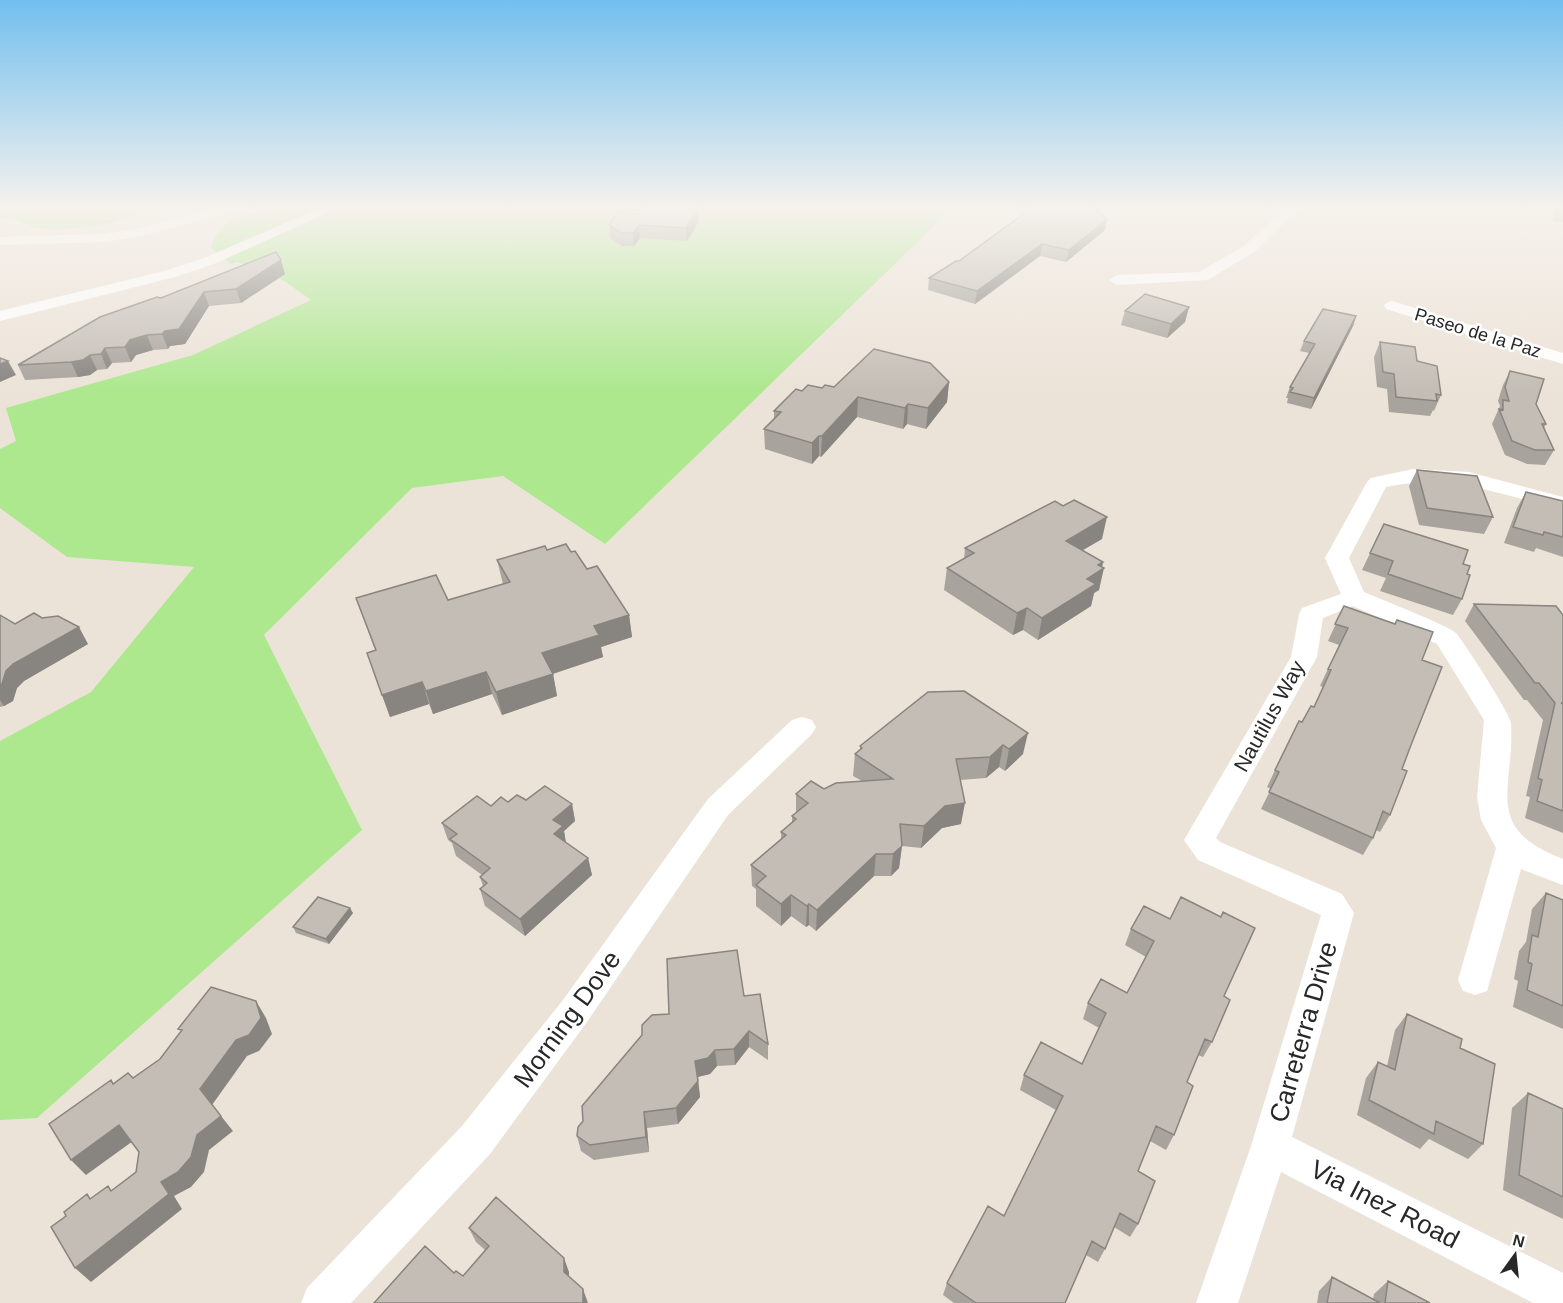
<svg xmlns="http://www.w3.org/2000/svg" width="1563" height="1303" font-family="Helvetica,sans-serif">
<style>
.green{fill:#ade88f}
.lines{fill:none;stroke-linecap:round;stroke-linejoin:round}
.minor{fill:#fff;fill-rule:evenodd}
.wall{fill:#a8a39c}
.shaded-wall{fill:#88847f}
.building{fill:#c3bdb5;stroke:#88847f;stroke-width:1.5}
.labels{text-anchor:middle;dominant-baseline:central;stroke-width:5;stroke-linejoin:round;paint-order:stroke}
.far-street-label{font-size:18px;fill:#282828;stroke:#fff}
.street-label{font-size:21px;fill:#282828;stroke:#fff}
.near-street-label{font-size:26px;fill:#282828;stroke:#fff}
</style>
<rect width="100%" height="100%" fill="#ece3d8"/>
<path class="green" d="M0,207h140l1,1c-9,18 -82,23 -102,20 -15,-2 -22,-12 -39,-10z
M285,207h665l-23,26 -322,311 -102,-68 -91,12 -148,147 98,195 -325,288 -37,2v-379l91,-49 103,-125 -127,-10 -67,-49v-59l16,-8 -10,-33 187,-53 118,-55 -31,-22 -43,-16 -6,2 -20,-16c9,-34 44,-35 74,-41z"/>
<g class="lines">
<path class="minor" d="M217,207h23l-2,3 -97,26 -36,6 -105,3v-8l105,-3 35,-6z
M322,207h19l-127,57 -39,13 -175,44v-10l164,-40 40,-13z
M1286,207h15l-47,45 -46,28 -91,5 -8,-5 8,-5 82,-3 45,-26z
M1392,301l171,52v11l-177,-55 -2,-3 2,-3z
M1413,469l56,3 94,25v13c-63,-15 -111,-37 -177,-23l-37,71 15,34c16,7 83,33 92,41 8,9 55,82 55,90 4,66 -30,105 52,136v26l-42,-16 -34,122 -12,4 -12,-4 -5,-11 38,-132 -15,-28 -4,-23 7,-77 -47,-76 -84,-38 -30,12 -6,39 -101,181 4,4 122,52 12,19 -62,224 271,136v30h-30l-252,-131 -43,131h-42l55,-157 70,-231 -123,-55 -14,-20 107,-183 8,-43 3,-6 39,-14 -16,-36 42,-76 4,-4z
M802,717l10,3 4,7 -4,7 -84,81 -141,207 -97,132 -139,149h-50l6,-15 155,-162 101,-126 145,-201 84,-79z"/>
</g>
<path class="wall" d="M1026,207h67l12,23 -39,32 -26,-6 -65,48 -47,-14 1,-12 30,-17 70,-51z
M1557,207h6v15l-10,-1v-4z
M698,208l1,13 -12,20 -47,-3 -6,8h-12l-12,-8 -1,-13 30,-11z
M285,274l-44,29 -32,3 -24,38 -15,2 -2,3 -15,1 -17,5 -5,7 -19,1 -5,6 -10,1 -7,5 -12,2 -53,3 -7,-15 143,-67z
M1189,307l-4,15 -18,16 -46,-13 4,-14z
M1356,316l-3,10 -42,83 -24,-6 1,-5h-2l4,-11 19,-34 -9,-2 4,-10z
M1380,342l37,19 24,34 -7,16 -1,-1 -3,6 -41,-4 -2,-23 -10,-2 -3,-30z
M1510,371l26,33 10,20 -2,4 10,22 -9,15 -18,-1 -22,-9 -13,-31 8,-18 -2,-5 5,-16z
M949,382l-2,20 -21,27 -19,-5 -4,5 -46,-12 -36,40 -2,-1 -7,8 -47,-15 -1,-20 10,-10v-8l28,-20 32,-4z
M1417,470l76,47 -9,17 -65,-9 -10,-39z
M1526,492l37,9v56l-27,-9 -2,4 -30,-9 13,-35z
M1384,524l79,40 -1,35 -9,16 -73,-24 6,-13 -24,-8z
M1102,539l-20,11 21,12 -4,28 -5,3 -3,13 -53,34 -15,-10 -10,5 -69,-45 3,-22 17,-9 1,-11z
M547,550l24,2 58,63 3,22 -31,10 2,10 -50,17 4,22 -55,19 -10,-21 -59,20 -4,-10 -39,13 -23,-64 8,-3 -19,-52 92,2 55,-16 -6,-24z
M1474,604l89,11v218l-38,-15 5,-21 -4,-1 17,-76 -16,-20h-3l-59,-79z
M1344,606l78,54 -11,85 -9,24 -12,46 -10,17 -4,-2 -3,8 -10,17 -102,-46 10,-20 -4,-2 8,-17 27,-48 12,-15 9,-20 -3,-1 19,-41 -11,-4z
M0,615l15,9 73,20 -64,37 -7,7 -4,13 -9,5 -4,1z
M928,692l95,62 -18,17 -6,-4 -13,11 -26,2 1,44 -19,4 -21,20 -19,-2 -3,22 -8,8h-17l-58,55 -7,-6 -3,2 -15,-11 -10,10 -25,-20v-17l-4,-3 -1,-21 30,-26v-7l11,-9v-7l4,-2v-20l66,-13 -9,-5 2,-22 5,-4v-4z
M526,800l46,4 3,17 -11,10 2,12 22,15 4,17 -67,61 -40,-30 -5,-17 3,-3 -3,-9 2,-2 -26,-19 -4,-13 -4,-3 -6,-17 49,-17 17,-4z
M1546,893l17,7v129l-50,-22 5,-26 -4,-2 5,-28 7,-9 6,-33z
M1144,906l80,90 -12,46 -9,15 -5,-2 -11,27 -13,53 -8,15 -16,-9 -12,30v53l-8,13 -16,-10 -9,22 -7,13 -12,-7 -21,48h-111l-11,-8 4,-12 57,-67 52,-106 -36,-20 4,-15 58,-11 17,-36 -16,-9 5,-16 39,-10 19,-36 -21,-12 6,-16z
M353,913l-24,31 -33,-11 -3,-6z
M744,996l24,48v16l-19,-13 -14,18 -18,1 -7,8 -12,3 2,20 -22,27 -31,4 2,24 -55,8 -13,-9 -4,-15 92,-122z
M1407,1014l53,34 23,96 -15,15 -39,-20 -9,10 -63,-34 9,-37 12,-16 9,4 8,-36z
M1528,1093l35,16v110l-60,-29 9,-82z
M469,1228l100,44 -195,31 80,-30 9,3 22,-26 -9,-8z
M1332,1277l41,22 1,-5 14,-13 42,22h-113l2,-12z"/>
<path class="shaded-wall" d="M698,208l1,13 -12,20 -1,-13z
M1107,219l-2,11 -39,32 3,-12z
M639,225l1,13 -6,8 -1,-13z
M1042,244l-2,12 -65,48 2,-13z
M281,260l4,14 -44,29 -5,-14z
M204,292l5,14 -24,38 -15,2 -2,3 -6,-15z
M1189,307l-4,15 -18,16 4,-14z
M1356,316l-3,10 -42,83 3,-11z
M147,335l6,15 -17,5 -5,7 -6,-15 5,-7z
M105,348l7,15 -5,6 -6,-15z
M90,355l7,15 -7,5 -12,2 -7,-15z
M8,361l8,14 -16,7v-18z
M949,382l-2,20 -21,27 2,-21z
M858,397l-1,20 -36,40 1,-21z
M908,404l-1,20 -4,5 2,-21z
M819,436v20l-7,8v-21z
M1107,517l-5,22 -41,24 5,-22z
M1103,562l-2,8 3,-2 -5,22 -5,3 -3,13 -53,34 4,-22 45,-39 11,-14z
M1027,608l-4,22 -10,5 4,-22z
M629,615l3,22 -31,10 2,10 -57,19 -4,-23 52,-27z
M79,627l9,17 -64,37 -7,7 -4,13 -9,5 -4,-6v-15l6,-14 7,-7z
M486,672l6,22 -59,20 -7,-23z
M553,674l4,22 -55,19 -6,-23z
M422,682l7,22 -39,13 -8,-22z
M1028,733l-5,21 -18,17 4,-22z
M1003,745l-4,22 -13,11 4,-21z
M965,803l-4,21 -19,4 -21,20 3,-22 21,-20z
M572,804l3,17 -11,10 2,12 -12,-9 -1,-14z
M902,846l-3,22 -8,8 2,-22z
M876,854l-2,22 -58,55 1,-21z
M588,858l4,17 -67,61 -5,-17z
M791,895v21l-10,10v-22z
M809,904v21l-3,2 1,-21z
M350,908l3,5 -24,31 -3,-5z
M256,1001l10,17 6,16 -13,17 -12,5 -35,49 -12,-16 36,-49z
M749,1031v16l-14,18 -1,-16z
M715,1050l2,16 -7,8 -13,3 -2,-16z
M698,1081l2,16 -22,27 -2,-16z
M644,1112l3,16 2,24 -3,-15z
M221,1116l12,15 -24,19 -5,22 -13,15 -17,9 8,13 -91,73 -16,-14 86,-86 36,-47z
M119,1125l14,16 -47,34 -15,-15z
M564,1258l5,14v13l-5,-13z
M583,1289l5,14h-5z"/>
<path class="building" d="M644,207h39l15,1 -12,20 -47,-3 -6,8h-12l-12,-8 9,-13 21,2z
M1033,207h60l14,12 -38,31 -27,-6 -65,47 -48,-13 27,-17h3z
M276,252l5,8 -45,29 -32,3 -25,37 -14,2 -3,3 -15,1 -17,5 -5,7 -20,1 -4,6 -11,1 -7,5 -12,2 -53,3 82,-48 57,-20 4,1z
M1145,294l44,13 -18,17 -46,-13z
M1323,309l33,7 -42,82 -24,-6 3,-4 -3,-1 25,-43 -11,-3z
M1380,342l35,5 2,14 20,5 4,29 -5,-1 1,7 -41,-4 -2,-23 -11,-2z
M874,349l56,14 19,19 -21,26 -20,-4 -3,4 -47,-11 -36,39h-3l-7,7 -48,-14 17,-17 -7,-1 22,-22 6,2 6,-6 14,3 3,-3 9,2z
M0,358l8,3 -8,3z
M1510,371l34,8 -8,25 10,20h-4l12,26h-19l-23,-9 -13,-32 4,1v-10l6,1 -4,-14z
M1417,470l60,6 16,41 -66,-9z
M1526,492l37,9v36l-19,-5 -1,3 -30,-8z
M1074,500l33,17 -41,24 37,21 -5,3 6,3 -17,11 9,5 -54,34 -15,-10 -10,5 -70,-45 27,-15 -9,-5 90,-47 8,5z
M1384,524l84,26 -5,14 7,2 -3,8 3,1 -8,24 -74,-25 5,-13 -23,-8z
M566,544l5,8 4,-1 12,18 10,-3 32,49 -35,11 5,9 -57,18 11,21 -57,18 -10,-20 -60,19 -4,-9 -40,13 -15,-42 9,-3 -20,-52 80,-23 12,25 62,-18 -13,-22 48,-14 2,4z
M1474,604l82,2 7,9v88h-2l2,1v107l-26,-10 5,-21 -4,-2 17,-75 -16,-20h-4z
M1344,606l51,18 2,-4 36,12 -11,28 20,7 -31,78 -9,24 5,2 -17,44 -7,-4 -10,27 -104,-46 10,-20 -4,-2 24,-49 3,1 9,-16 3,1 17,-37 -3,-1 20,-41 -13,-4z
M34,613l8,5 16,-2 21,11 -66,37 -7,7 -4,13 -2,1v-70l15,9z
M964,691l64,42 -19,16 -6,-4 -13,12 -34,2 9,44 -20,3 -21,20 -24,-2 2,22 -9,8h-17l-59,56 -8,-6 -2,2 -16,-11 -10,9 -25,-19 10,-9 -15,-11 35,-30 -5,-3 15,-13 -4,-3 16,-13 -12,-9 15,-13 13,8 12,-6 57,-4 -38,-25 7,-6 -2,-2 68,-54z
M545,786l27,18 -19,16 10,6 -9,8 34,24 -68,61 -40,-30 7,-6 -7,-6 10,-9 -40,-29 7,-5 -15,-11 35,-27 14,10 10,-9 7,5 9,-7 9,5z
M1546,893l17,7v106l-36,-16 5,-26 -4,-2 4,-27 6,2z
M318,897l32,11 -24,31 -33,-12z
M1181,897l40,20 2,-5 32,16 -31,68 6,4 -18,42 -7,-3 -18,43 6,4 -19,49 -18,-9 -18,45 17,10 -17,43 -18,-11 -15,36 -13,-8 -27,62h-89l-29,-20 41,-77 16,10 59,-120 -39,-21 17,-33 41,22 24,-51 -18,-10 13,-24 26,14 27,-52 -23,-12 13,-23 26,13z
M737,950l7,46 16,-2 8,50 -19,-13 -15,18 -19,1 -7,8 -13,3 3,20 -22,27 -32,4 2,25 -56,8 -13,-9 1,-9 5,-6 -1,-15 60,-71v-10l10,-10 17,-1 -2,-55z
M211,987l45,14 5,17 -12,17 -13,5 -36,49 21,27 -24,19 -6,22 -13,15 -17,10 8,12 -94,74 -24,-41 15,-11 -2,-4 23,-18 3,5 18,-13 3,5 25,-19 3,-20 -20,-27 -48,35 -22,-36 62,-44 2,4 15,-11 5,5 27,-19 22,-29 -4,-1z
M1407,1014l55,25 -2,9 35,16 -12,80 -47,-23 -2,13 -65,-34 9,-38 17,8z
M1528,1093l35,16v88l-44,-22z
M496,1197l68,61v14l19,17v14h-209l51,-57 29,27 2,-2 7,5 26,-30 -20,-18z
M1332,1277l48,26h-53z
M1388,1281l42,22h-45z"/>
<linearGradient id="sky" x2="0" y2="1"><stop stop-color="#72bfee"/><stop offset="0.53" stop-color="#f6f2ed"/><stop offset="1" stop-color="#f6f2ed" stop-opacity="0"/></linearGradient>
<rect width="1563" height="390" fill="url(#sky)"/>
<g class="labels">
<g class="far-street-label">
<text transform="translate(1478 333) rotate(17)">Paseo de la Paz</text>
</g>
<g class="street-label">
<text transform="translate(1269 716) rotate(-61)">Nautilus Way</text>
</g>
<g class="near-street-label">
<text transform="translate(567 1019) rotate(-54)">Morning Dove</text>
<text transform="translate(1303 1032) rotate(-74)">Carreterra Drive</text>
<text transform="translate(1385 1204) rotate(27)">Via Inez Road</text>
</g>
</g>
<g transform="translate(1515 1255) rotate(15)" stroke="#ffffff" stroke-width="4.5" paint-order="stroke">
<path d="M0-4.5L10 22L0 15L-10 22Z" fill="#282828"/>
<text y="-9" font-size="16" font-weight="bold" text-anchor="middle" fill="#282828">N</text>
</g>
</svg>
